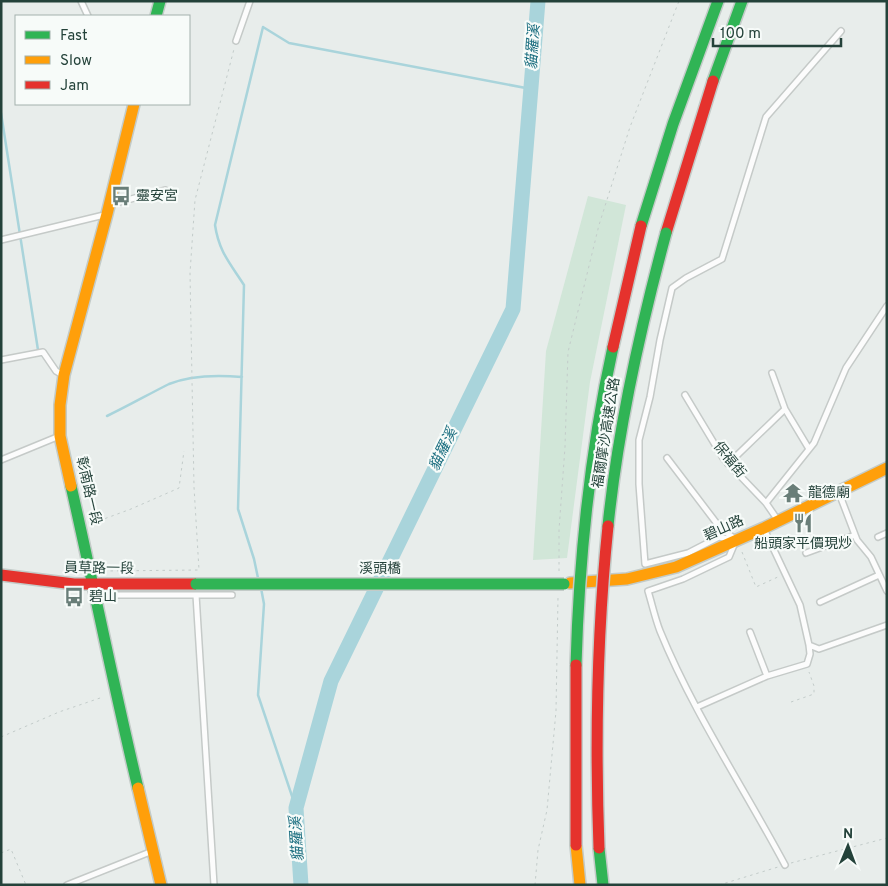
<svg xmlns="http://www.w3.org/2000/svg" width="888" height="886" font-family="Overpass,'Noto Sans TC',sans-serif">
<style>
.green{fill:#d1e6d8}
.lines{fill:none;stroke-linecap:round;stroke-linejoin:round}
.stream{stroke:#a9d4db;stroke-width:2.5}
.river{stroke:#a9d4db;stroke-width:15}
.lane-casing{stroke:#c5cac8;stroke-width:8}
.fast-casing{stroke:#c3cbc8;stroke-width:14}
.slow-casing{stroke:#c3cbc8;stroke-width:14}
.jam-casing{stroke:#c3cbc8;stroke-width:14}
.path{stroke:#c3ccca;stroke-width:1;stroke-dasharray:2.5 4;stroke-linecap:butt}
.lane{stroke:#fcfcfc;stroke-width:5}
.fast{stroke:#30b455;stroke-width:11}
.slow{stroke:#ff9f0a;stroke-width:11}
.jam{stroke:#e5322d;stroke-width:11}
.fast-bridge-casing{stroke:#c3cbc8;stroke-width:14;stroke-linecap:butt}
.jam-bridge-casing{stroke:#c3cbc8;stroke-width:14;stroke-linecap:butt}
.fast-bridge{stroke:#30b455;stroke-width:11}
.jam-bridge{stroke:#e5322d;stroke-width:11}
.labels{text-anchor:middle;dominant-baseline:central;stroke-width:4.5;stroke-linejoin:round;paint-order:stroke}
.poi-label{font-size:14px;fill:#24423a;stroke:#f7fbf9;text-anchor:start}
.street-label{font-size:14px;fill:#24423a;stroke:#f7fbf9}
.water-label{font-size:15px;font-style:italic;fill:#1c6f80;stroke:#f7fbf9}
</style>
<rect width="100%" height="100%" fill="#e8edeb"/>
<path class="green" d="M588,196l38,9 -36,177 -23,176 -34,2 13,-209z"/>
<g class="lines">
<path class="stream" d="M1,113l37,237
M107,416c21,-10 42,-22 62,-32 22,-9 50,-9 73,-7
M258,578l-4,-19 -16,-50 6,-224c-14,-22 -25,-33 -29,-60l48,-198 26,16 242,46
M261,588l3,16 -6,91 38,113"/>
<path class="river" d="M301,885l-5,-77 35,-127 182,-372 25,-308"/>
<defs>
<path id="lane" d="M81,1l7,15
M236,41l14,-40
M112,204l53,-14
M1,240l103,-25
M1,360l42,-8 13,19 5,3
M772,373l13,36 24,40
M685,395l38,63 43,45 11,16
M667,458l54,71 13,9
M1,460l56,-23
M728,464l57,-55
M839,493l18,47 14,17 16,34
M766,503l48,-60 32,-75 41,-62
M765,531l35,74 9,40 10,4 68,-24
M878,537l9,-4
M728,539l-9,-2 -31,16 -43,11 -6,-80v-44l11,-43 10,-57 12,-52 14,-10 36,-19 44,-142 75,-86
M734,545l-5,12 -46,22 -35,12c4,13 7,27 12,40 33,81 84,157 125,234
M806,553l49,-18
M100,590l5,5h91l18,290
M196,595h36
M820,602l59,-27
M750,632l17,44
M697,707l70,-31 40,-12 3,-10 -1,-9
M67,885l83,-33"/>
<path id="fast" d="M156,16l4,-15
M713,81l29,-80
M641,226l32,-102 45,-123
M71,486c23,101 43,202 67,302
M599,848l4,37"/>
<path id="slow" d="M71,486l-11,-50v-31l4,-30 43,-161 27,-110
M570,583l57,-4 49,-12 88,-39 123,-60
M138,788l23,97
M576,845l4,40"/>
<path id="jam" d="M666,233l47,-152
M1,575l73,9h122"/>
</defs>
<use href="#lane" class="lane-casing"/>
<use href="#fast" class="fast-casing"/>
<use href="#slow" class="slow-casing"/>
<use href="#jam" class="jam-casing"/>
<path class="path" d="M93,523l38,-14 48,-21 5,-37
M742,552l14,35 24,-11
M104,571l95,-1 -5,-83 -4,-214 5,-73 39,-151
M559,571v-41l6,-83 3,-95 31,-127 31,-98 49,-126
M791,702l23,-8v-8l-5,-14
M1,737l58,-25 44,-15
M1,853l10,-4 15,36
M791,863l96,-25
M535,885l3,-35 9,-40 9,-99 2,-114
M719,885l59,-18"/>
<use href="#lane" class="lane"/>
<use href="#fast" class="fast"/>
<use href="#slow" class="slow"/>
<use href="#jam" class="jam"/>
<defs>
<path id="fast-bridge" d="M608,526c10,-99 32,-197 58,-293
M196,584h368
M576,665c3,-107 14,-214 37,-318"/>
<path id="jam-bridge" d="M613,347l28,-121
M576,845v-180
M599,848c-4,-108 -2,-215 9,-322"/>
</defs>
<use href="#fast-bridge" class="fast-bridge-casing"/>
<use href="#jam-bridge" class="jam-bridge-casing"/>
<use href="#fast-bridge" class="fast-bridge"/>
<use href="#jam-bridge" class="jam-bridge"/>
</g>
<defs>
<symbol id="bus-bare" viewBox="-9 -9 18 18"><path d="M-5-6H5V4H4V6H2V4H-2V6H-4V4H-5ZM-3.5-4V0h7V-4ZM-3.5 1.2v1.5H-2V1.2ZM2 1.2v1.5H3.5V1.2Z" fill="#697e78" stroke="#f7fbf9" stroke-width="2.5" paint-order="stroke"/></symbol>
<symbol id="temple-bare" viewBox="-9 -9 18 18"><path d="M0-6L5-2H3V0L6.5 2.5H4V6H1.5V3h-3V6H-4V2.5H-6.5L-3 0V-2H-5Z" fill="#697e78" stroke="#f7fbf9" stroke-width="2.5" paint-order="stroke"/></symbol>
<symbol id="restaurant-bare" viewBox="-9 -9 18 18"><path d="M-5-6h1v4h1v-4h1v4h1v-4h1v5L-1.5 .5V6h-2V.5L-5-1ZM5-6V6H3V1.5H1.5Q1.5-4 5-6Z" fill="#697e78" stroke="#f7fbf9" stroke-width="2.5" paint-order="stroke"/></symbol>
</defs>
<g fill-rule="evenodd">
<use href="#bus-bare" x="107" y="182" width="28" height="28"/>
<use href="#temple-bare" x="779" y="479" width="28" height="28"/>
<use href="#restaurant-bare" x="789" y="509" width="28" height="28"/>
<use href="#bus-bare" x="60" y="583" width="28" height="28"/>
</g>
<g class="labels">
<g class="poi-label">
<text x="136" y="196">靈安宮</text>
<text x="808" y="493">龍德廟</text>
<text x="803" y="544" text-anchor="middle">船頭家平價現炒</text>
<text x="89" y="597">碧山</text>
</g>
<g class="street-label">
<text transform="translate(607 433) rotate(-81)">福爾摩沙高速公路</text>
<text transform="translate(729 460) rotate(51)">保福街</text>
<text transform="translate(88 491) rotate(77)">彰南路一段</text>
<text transform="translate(724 529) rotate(-24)">碧山路</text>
<text transform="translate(99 569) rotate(1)">員草路一段</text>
<text x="380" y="569">溪頭橋</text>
</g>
<g class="water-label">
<text transform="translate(534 47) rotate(-86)">貓羅溪</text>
<text transform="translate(444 450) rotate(-64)">貓羅溪</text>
<text transform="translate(298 839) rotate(-94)">貓羅溪</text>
</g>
</g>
<rect width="888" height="886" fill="none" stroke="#24423a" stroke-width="5"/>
<rect x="15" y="15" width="175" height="90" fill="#f7fbf9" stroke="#a3b1ad"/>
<rect x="25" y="31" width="25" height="8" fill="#30b455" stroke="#a3b1ad"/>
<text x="60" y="40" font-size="15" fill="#24423a">Fast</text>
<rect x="25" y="56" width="25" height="8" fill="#ff9f0a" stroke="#a3b1ad"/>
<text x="60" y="65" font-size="15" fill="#24423a">Slow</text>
<rect x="25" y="81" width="25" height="8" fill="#e5322d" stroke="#a3b1ad"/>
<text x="60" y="90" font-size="15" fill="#24423a">Jam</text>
<g transform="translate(848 846) rotate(1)" stroke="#f7fbf9" stroke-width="4" paint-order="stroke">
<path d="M0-4L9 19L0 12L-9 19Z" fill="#24423a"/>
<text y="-8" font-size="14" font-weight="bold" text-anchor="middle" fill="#24423a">N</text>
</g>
<path d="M713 38v8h128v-8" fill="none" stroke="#24423a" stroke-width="2.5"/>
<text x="720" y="38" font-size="15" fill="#24423a" stroke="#f7fbf9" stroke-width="4" paint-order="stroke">100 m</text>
</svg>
